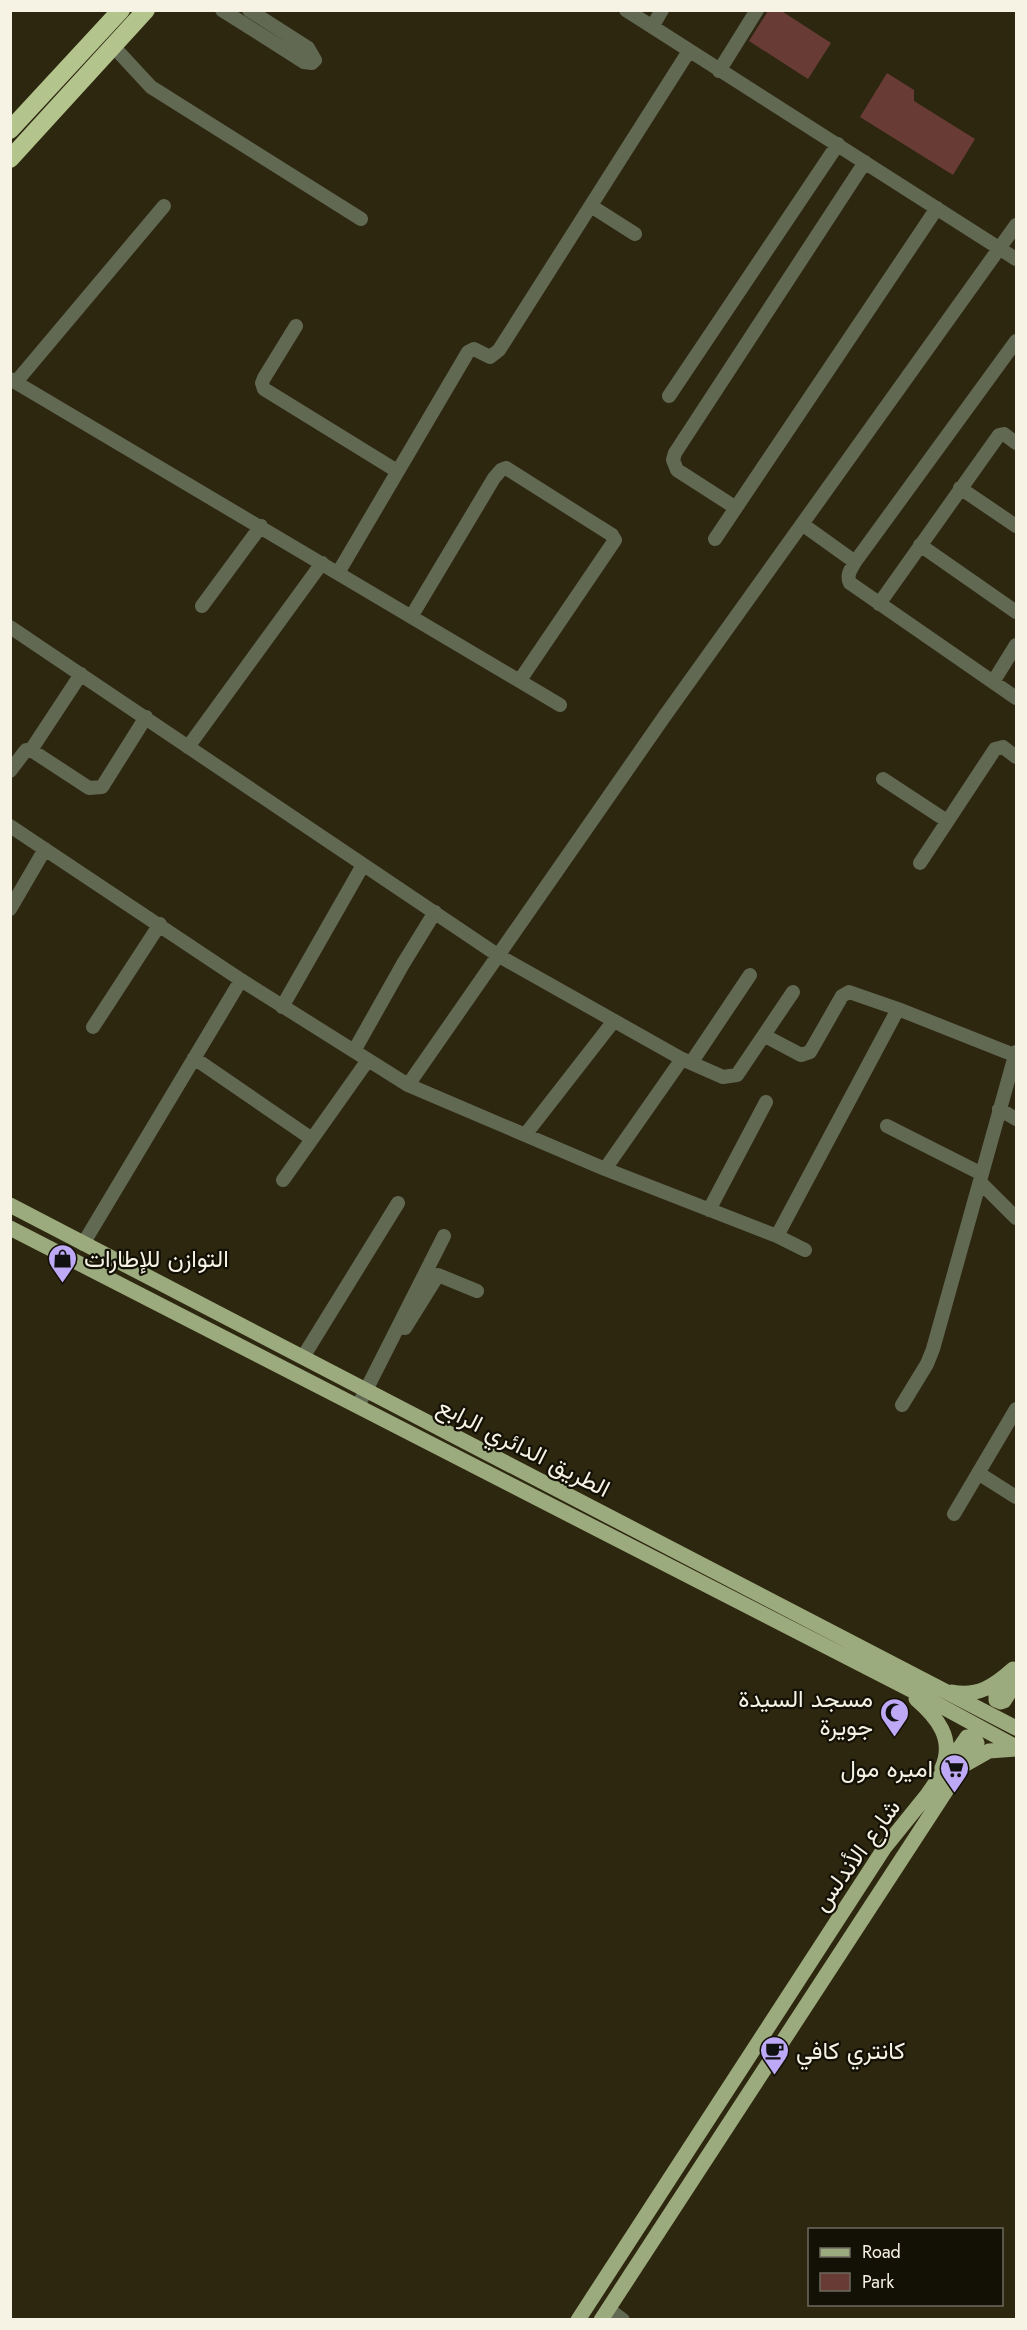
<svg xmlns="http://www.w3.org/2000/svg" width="1027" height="2330" font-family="Jost,Vazirmatn,sans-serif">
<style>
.green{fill:#683b35}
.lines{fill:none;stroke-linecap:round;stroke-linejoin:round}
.minor{stroke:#626953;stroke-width:14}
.major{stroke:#9cab7d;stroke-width:15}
.highway{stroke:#b3c58d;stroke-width:18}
.labels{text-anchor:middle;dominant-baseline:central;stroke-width:4.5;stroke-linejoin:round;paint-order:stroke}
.poi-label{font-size:24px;fill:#f6f2e4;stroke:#131006;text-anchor:start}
.street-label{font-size:24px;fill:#f6f2e4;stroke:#131006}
</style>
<rect width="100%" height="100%" fill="#2e2710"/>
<path class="green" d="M780,10l51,33 -23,36 -59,-38 19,-30z
M887,73l27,17v11l61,38 -22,36 -93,-58z"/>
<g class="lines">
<path class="minor" d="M222,10l82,52 8,1 3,-3 -7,-12 -59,-38
M626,10l390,249
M652,27l10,-17
M113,46l38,41 210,132
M719,71l38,-61
M591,206l44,28
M296,326l-32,52 -2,5 2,6 133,82
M1016,341l-161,221c-4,7 -9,13 -5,21l166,115
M10,379l550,326
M16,382l148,-176
M669,396l169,-252
M960,488l56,38
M736,508l-59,-38 -4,-10 2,-7 190,-291
M802,524l53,38
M715,539l222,-331
M920,545l96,67
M338,573l130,-221 6,-3 16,8 9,-7 190,-299
M879,604l120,-169 5,-1 12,9
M202,606l59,-80
M411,617l83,-139 7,-8 5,-2 106,67 3,5 -95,140
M10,627l489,329 183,103 41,18 14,-2 56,-83
M993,682l23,-37
M188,747l134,-184
M31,750l50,-76
M10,771l16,-21h5l58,38 13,-1 44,-70
M883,779l64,42
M10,826l231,154 167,105 197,84 172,67 28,14
M920,863l75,-114 8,-2 13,10
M10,909l35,-60
M282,1007l81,-142
M93,1027l67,-103
M765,1036l36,19 9,-3 32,-56 7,-4 49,17 116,46
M354,1051l49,-87 32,-52
M194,1058l118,81
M691,1063l59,-88
M408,1085l256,-368 352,-492
M999,1109l17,10
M887,1126l95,48
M525,1135l88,-113
M605,1169l77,-110
M283,1180l85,-120
M980,1182l36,36
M709,1210l57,-108
M777,1236l121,-227
M83,1244l158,-264
M405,1328l33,-53 39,16
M303,1357l95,-154
M902,1405l25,-41 6,-15 83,-297
M358,1406l86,-170
M978,1473l38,24
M954,1514l62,-105
M608,2309l15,11"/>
<path class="major" d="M10,1205l1006,523
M10,1228l905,464 101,55
M1005,1681l-9,14v5l5,2 3,-1 12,-19
M952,1692c26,5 42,-6 61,-23
M916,1699c21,18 39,40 26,69
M966,1764l23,-13 27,-2
M578,2320l307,-473 42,-52 40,-58h7l3,6 -16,25 -360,552"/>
<path class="highway" d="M10,130l111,-120
M10,159l136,-149"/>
</g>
<defs>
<symbol id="shop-pin" viewBox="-11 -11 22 30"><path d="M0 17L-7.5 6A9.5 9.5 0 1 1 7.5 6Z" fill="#bda9f5" stroke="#131006"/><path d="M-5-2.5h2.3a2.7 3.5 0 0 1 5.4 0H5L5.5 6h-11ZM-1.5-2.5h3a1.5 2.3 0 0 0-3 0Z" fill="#111"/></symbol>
<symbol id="mosque-pin" viewBox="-11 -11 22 30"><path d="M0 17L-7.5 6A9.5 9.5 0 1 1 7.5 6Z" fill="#bda9f5" stroke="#131006"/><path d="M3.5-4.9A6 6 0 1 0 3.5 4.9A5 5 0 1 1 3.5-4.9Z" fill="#111"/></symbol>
<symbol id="supermarket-pin" viewBox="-11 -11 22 30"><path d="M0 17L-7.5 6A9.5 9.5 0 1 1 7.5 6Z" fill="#bda9f5" stroke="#131006"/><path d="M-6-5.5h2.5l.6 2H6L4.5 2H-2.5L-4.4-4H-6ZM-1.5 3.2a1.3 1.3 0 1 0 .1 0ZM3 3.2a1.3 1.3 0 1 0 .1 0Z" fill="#111"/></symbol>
<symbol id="cafe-pin" viewBox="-11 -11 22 30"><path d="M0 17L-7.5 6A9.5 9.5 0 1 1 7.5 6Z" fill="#bda9f5" stroke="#131006"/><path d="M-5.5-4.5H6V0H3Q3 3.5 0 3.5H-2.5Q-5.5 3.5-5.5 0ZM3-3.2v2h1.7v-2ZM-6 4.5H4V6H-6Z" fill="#111"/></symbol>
</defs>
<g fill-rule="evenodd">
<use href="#shop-pin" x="46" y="1242" width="33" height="45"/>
<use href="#mosque-pin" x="878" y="1696" width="33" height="45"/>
<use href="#supermarket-pin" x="938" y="1752" width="33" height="45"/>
<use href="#cafe-pin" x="758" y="2034" width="33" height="45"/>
</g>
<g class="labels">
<g class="poi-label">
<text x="84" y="1258">التوازن للإطارات</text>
<text x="873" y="1698" text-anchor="end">مسجد السيدة<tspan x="873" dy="28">جويرة</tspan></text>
<text x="933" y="1768" text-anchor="end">اميره مول</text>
<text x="796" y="2050">كانتري كافي</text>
</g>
<g class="street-label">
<text transform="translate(524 1447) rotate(27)">الطريق الدائري الرابع</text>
<text transform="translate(856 1855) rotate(-54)">شارع الأندلس</text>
</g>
</g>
<rect width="1027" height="2330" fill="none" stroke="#f6f2e4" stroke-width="24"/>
<rect x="808" y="2228" width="195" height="78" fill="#131006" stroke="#6e6a5f" stroke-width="1.5"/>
<rect x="820" y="2248" width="30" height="9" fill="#9cab7d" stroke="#6e6a5f" stroke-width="1.5"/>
<text x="862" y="2258" font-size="18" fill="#f6f2e4">Road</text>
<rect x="820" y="2273" width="30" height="18" fill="#683b35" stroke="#6e6a5f" stroke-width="1.5"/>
<text x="862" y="2288" font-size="18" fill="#f6f2e4">Park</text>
</svg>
